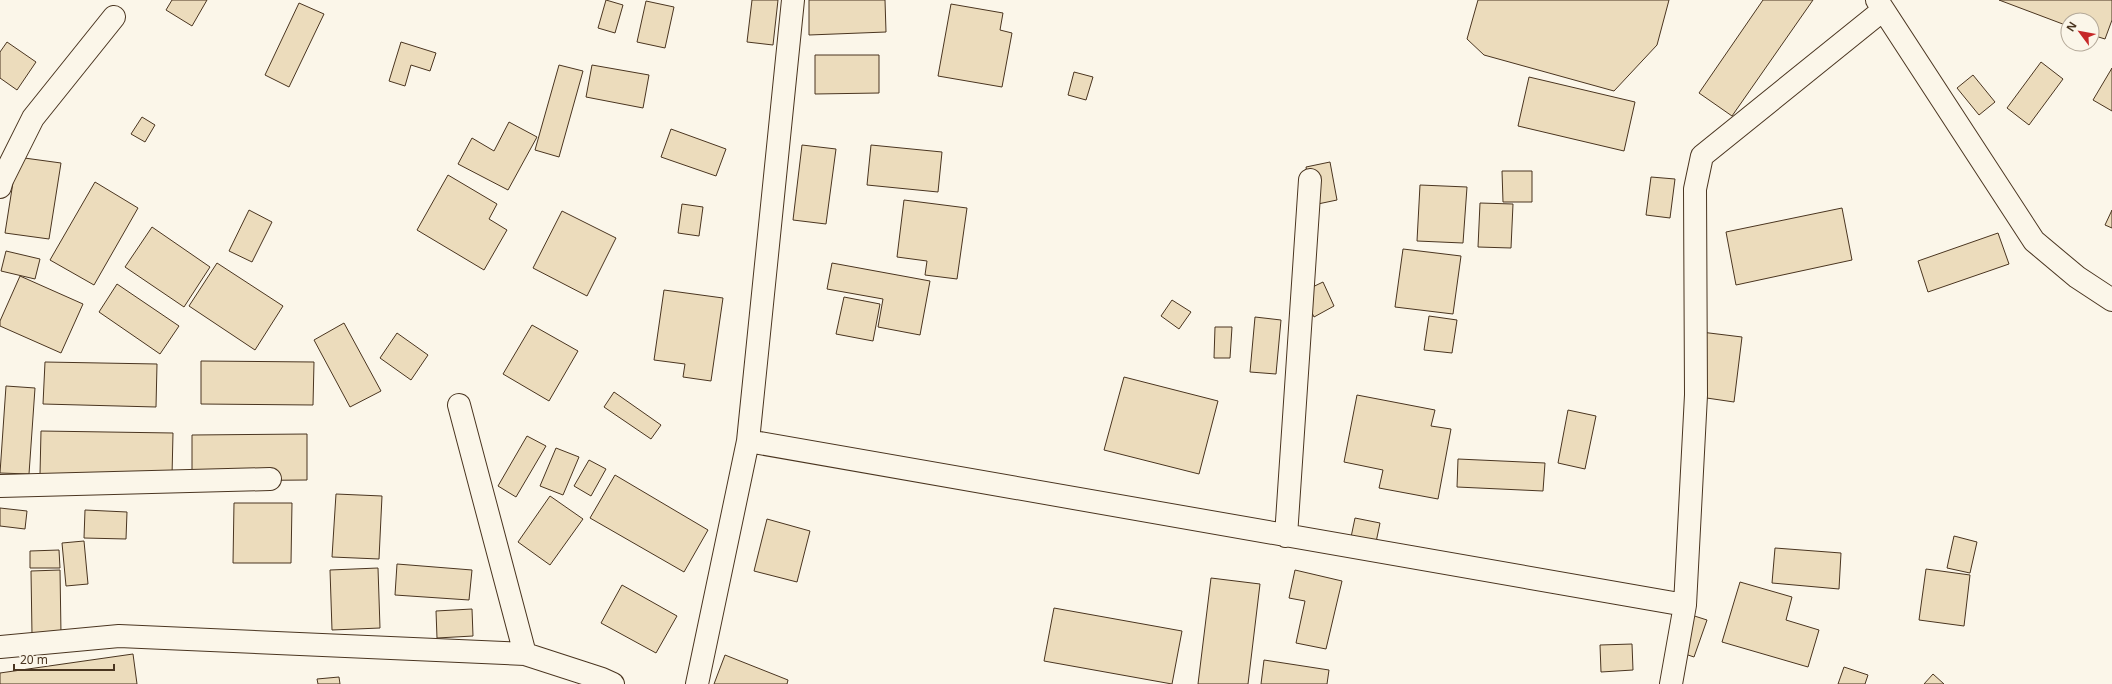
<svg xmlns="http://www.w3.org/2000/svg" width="2112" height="684" font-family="'Noto Sans',sans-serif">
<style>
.building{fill:#ecdcbc;stroke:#4a3520}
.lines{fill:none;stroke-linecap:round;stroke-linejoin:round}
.minor-casing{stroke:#4a3520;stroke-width:24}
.minor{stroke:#fbf6e9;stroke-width:22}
</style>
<rect width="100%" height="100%" fill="#fbf6e9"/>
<path class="building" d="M172,0h35l-15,26 -26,-16z
M606,0l17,5 -8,28 -17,-5z
M752,0h26l-5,45 -26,-3z
M809,0h76l1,32 -77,3z
M1478,0h191l-12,45 -43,46 -130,-36 -17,-16z
M1763,0h50l-81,116 -33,-23z
M1999,0h113v20l-7,19 -13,-4v-15h-24v6z
M646,1l28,6 -9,41 -28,-6z
M299,3l25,11 -35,73 -24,-12z
M951,4l52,9 -3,17 12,3 -10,54 -64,-11z
M7,42l29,20 -19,28 -17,-12v-26z
M401,42l35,11 -6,18 -19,-6 -6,21 -16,-5z
M815,55h64v38l-64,1z
M2041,62l22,17 -34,46 -22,-17z
M559,65l24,6 -24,86 -24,-7z
M592,65l57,10 -6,33 -57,-11z
M2112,68v43l-19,-11z
M1074,72l19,5 -7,23 -18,-5z
M1973,75l22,27 -16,13 -22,-27z
M1529,77l106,25 -11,49 -106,-25z
M142,117l13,8 -10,17 -14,-8z
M509,122l28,15 -29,53 -50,-26 14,-26 22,13z
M671,129l55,20 -10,27 -55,-19z
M802,145l34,4 -10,75 -33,-4z
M871,145l71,7 -4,40 -71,-7z
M17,157l44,6 -12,76 -44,-6z
M1330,162l7,38 -24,5 -7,-38z
M1502,171h30v31h-29z
M448,175l49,29 -8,15 18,11 -23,40 -67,-40z
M1651,177l24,2 -5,39 -24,-3z
M95,182l43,26 -44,77 -44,-25z
M1420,185l47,2 -4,56 -46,-2z
M904,200l63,8 -10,71 -32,-4 2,-14 -30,-4z
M1480,203l33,1 -2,44 -33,-1z
M682,204l21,3 -4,29 -21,-3z
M1842,208l10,52 -116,25 -10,-53z
M249,210l23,12 -20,40 -23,-11z
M2112,210v18l-7,-3z
M562,211l54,27 -29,58 -54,-28z
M152,227l58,40 -26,40 -59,-40z
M1998,233l11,31 -81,28 -10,-31z
M1403,249l58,7 -8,58 -58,-7z
M6,251l34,8 -5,20 -34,-8z
M217,263l66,43 -28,44 -66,-44z
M832,263l98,18 -10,54 -42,-8 5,-28 -56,-10z
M20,276l63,28 -22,49 -61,-27v-5z
M1323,282l11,24 -20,11 -12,-25z
M117,284l62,42 -19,28 -61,-42z
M664,290l59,8 -12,83 -28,-4 2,-13 -31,-4z
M844,297l36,7 -7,37 -37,-7z
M1172,300l19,12 -12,17 -18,-13z
M1429,316l28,4 -5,33 -28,-3z
M1255,317l26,3 -5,54 -26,-2z
M344,323l37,68 -31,16 -36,-67z
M532,325l46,26 -29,50 -46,-27z
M1215,327h17l-2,31h-16z
M1701,332l41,5 -8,65 -41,-6z
M397,333l31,22 -17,25 -31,-22z
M201,361l113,1 -1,43 -112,-1z
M45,362l112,2 -1,43 -113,-3z
M1124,377l94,24 -19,73 -95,-24z
M6,386l29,2 -6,86 -29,-1z
M614,392l47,33 -10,14 -47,-32z
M1357,395l78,15 -4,16 20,3 -13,70 -59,-11 4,-18 -39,-8z
M1568,410l28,6 -11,53 -27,-6z
M41,431l132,2 -1,43 -132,-2z
M307,434v46l-115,1v-46z
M527,436l19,10 -30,51 -18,-11z
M556,448l23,9 -16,38 -23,-9z
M1458,459l87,4 -2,28 -86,-4z
M589,460l17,9 -15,27 -17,-10z
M615,475l93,55 -24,42 -94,-54z
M336,494l46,2 -3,63 -47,-2z
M550,496l33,23 -33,46 -32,-23z
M234,503h58l-1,60h-58z
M0,508l27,3 -2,18 -25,-3z
M85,510l42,2 -1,27 -42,-1z
M1355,518l25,5 -5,24 -25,-5z
M767,519l43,12 -13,51 -43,-11z
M1954,536l23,6 -7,31 -23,-5z
M84,541l4,43 -22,2 -4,-43z
M1775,548l66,5 -2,36 -67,-6z
M59,550l1,18h-30v-17z
M397,564l75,6 -3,30 -74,-5z
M378,568l2,60 -48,2 -2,-60z
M1926,569l44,6 -6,51 -45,-6z
M60,570l1,64 -29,1 -1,-64z
M1295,570l47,11 -16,68 -30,-6 9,-42 -16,-3z
M1211,578l49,6 -12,100h-50z
M1740,582l52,15 -6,23 33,10 -11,37 -86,-25z
M622,585l55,31 -21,37 -55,-30z
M1054,608l128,23 -10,53 -128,-23z
M472,609l1,27 -36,2 -1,-27z
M1685,613l22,7 -13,37 -21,-7z
M1632,644l1,26 -32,2 -1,-27z
M133,654l4,30h-137v-11z
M725,655l63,25 -1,4h-73z
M1264,660l65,10 -2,14h-66z
M1844,667l24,8 -3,9h-27z
M1933,674l11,10h-20z
M339,677l1,7h-22l-1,-5z"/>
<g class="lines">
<defs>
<path id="minor" d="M1877,0l157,241 43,36 35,23
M0,187l2,-7 31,-62 81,-101
M459,405l66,249
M748,441l937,164
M0,486l270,-7
M1286,536l24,-356
M0,647l119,-11 406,18 77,25 11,5
M697,684l51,-243 45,-441
M1671,684l14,-79 11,-210 -1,-206 7,-33 181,-146"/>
</defs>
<use href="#minor" class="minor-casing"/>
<use href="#minor" class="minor"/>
</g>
<g transform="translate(2080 32) rotate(302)"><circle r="19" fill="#fbf6e9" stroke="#b4a999"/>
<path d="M0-3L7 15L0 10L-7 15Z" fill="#c62828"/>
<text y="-6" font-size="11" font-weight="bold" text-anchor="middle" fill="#4a3520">N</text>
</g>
<path d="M14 664v6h100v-6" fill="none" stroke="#4a3520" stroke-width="2"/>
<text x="20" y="664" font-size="12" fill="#4a3520" stroke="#fbf6e9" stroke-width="3" paint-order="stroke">20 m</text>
</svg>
